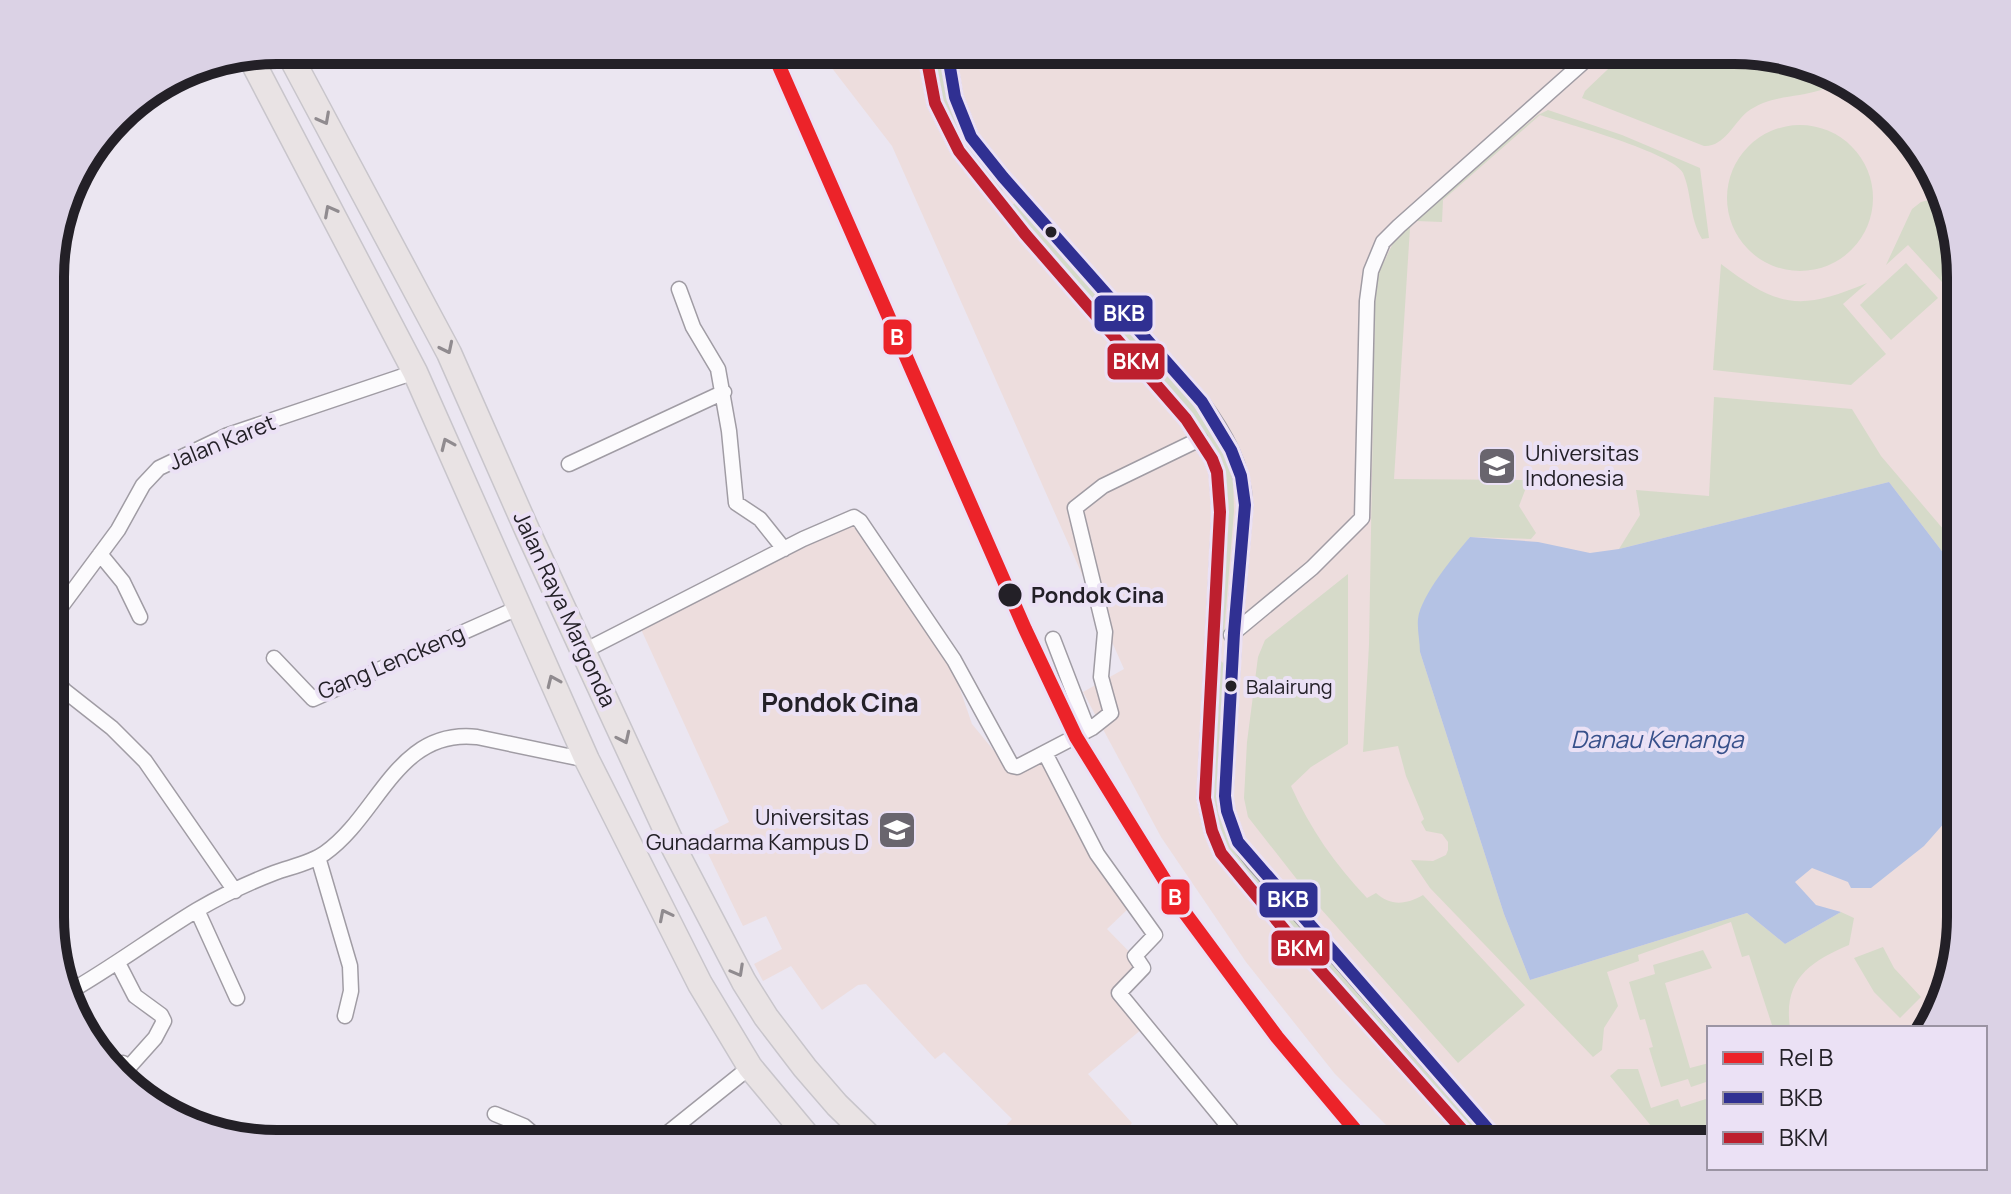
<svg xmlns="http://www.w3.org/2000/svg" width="2011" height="1194" font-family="Manrope,sans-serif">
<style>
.education{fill:#eddddd}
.green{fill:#d6dac9}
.water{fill:#b4c2e4}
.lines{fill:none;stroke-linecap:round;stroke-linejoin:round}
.street-casing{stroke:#a09ca4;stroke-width:17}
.primary-casing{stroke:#c8c5cb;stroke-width:27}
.street{stroke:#fcfbfd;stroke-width:14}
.primary{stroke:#e9e3e4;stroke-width:24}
.bus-1-casing{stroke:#ebe1f5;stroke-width:18}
.bus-2-casing{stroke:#ebe1f5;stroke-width:18}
.bus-1{stroke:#303092;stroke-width:12}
.bus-2{stroke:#bd1f2e;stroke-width:12}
.rail-1-casing{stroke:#ebe1f5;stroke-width:20}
.rail-1{stroke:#ec2329;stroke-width:14}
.oneway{stroke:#908b8f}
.bus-dot{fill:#232027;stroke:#ebe1f5;stroke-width:3}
.labels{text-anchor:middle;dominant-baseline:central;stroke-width:8;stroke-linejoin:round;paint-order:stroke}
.bus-label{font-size:20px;fill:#232027;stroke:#ebe1f5;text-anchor:start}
.street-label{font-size:22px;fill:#232027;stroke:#ebe1f5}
.poi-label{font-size:22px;fill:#232027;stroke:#ebe1f5;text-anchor:start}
.stop-label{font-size:22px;font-weight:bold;fill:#232027;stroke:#ebe1f5;text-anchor:start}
.water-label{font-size:24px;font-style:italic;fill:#37508a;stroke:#ebe1f5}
.quarter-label{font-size:26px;font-weight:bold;fill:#232027;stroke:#ebe1f5}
.rim{fill:none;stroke:#232027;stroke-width:10}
.line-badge{stroke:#ebe1f5;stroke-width:3}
.badge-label{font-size:22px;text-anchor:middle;font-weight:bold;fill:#fff}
</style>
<rect width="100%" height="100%" fill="#ebe6f1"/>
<path class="education" d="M818,50h916l114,31 82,82 30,99 1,669 -30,97h-222v116h-304l-70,-70 -89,-112 -85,-125 -78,-145 41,-23 -232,-523z
M848,521l13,8 91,137 20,58 37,45 35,-10 86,148 -23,22 39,40 -28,28 24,32 -54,45 44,49 -19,21h-124l23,-25 -68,-67 -9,7 -69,-75 -8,1 -36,25 -31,-44 -28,15 -9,-17 28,-15 -16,-33 -23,10 -43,-89 29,-15 -89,-195z"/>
<path class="green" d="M931,50h9l13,61 52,77 -3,3h-3l-28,-30 -30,-57z
M1628,50h106l93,25 -2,12 -4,3c-25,8 -51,5 -74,22 -14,12 -23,35 -43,34l-122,-48 3,-7z
M1548,110l74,25 78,33 9,70 -7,1c-13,-22 -10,-45 -19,-66 -9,-20 -119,-50 -143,-58l-97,85 -1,22 -26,-1 -6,7 -16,251 135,1 -10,26 17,27 -5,6 -61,-2 -26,36 -24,79 84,262 26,66 217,-67 38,31 56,-32 13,6 -5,27c-40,17 -66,35 -59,83h-17l-24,-73 -7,2 -11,-35 -93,33 1,6 -32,11 11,34 -14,22 -2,22 -9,7 -163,-169 -19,-28 22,1 13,-6 2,-5v-8l-6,-8 -16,-3 -5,-9 3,-3 -18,-43 -8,-30 -35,6 6,-107 6,-342 3,-29 20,-41 140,-118z
M1727 198a73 73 0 1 1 146 0a73 73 0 1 1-146 0Z
M1941,197l19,65v25l-7,7 -45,-49 -22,20 26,-56 9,-7z
M1015,202l169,190 43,63 6,23 1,33 -10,122 -3,3 -3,-1 9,-145c-8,-58 -62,-105 -98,-148 -39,-45 -79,-90 -117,-136z
M1906,263l32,35 -47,42 -31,-35z
M1721,264c58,44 79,47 146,19l-24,21 43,50 -35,31 -138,-15z
M1714,397l138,12 29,47 80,94v26l-72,-94 -270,67 21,-34 -4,-25 73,6z
M1348,574v170l-37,23 -20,19c19,43 44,78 76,112l9,-5c14,13 30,12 47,2l102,110 -67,58 -145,-163 -65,-83 -4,-19 3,-56 11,-85 7,-17z
M1221,661l4,4 -7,132 6,31 9,18 65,78 181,206v7l-7,-2 -229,-263c-9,-13 -20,-26 -26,-42 -13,-41 -2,-122 1,-168z
M1883,947l11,21 27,29 -21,21 -26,-26 -20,-34z
M1703,950l9,18 -47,15 25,85 19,-5v18l-18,6 -3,-8 -27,8 -12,-39 4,-1 -8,-28 -5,1 -11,-38 26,-8 -2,-9z
M1618,1069h20l13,39 27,-9 3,8 28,-9v46h-43l-56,-68z"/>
<path class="water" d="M1889,482l72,94v228l-37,42 -53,42h-20l-3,-6 -36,-14 -17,14 21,23 25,7 -56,32 -38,-31 -217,67 -26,-66 -84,-262c0,-11 -3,-22 -2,-33 3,-24 36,-63 52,-82l68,5 52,11 29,-4z"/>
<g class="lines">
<defs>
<path id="street" d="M925,50l10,53 24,48 66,83 161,185 26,40 5,13 3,40 -15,286 7,33 9,22 67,81 187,210
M947,50l8,47 16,40 32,40 199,225c23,31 41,63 43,103l-11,128 -9,163 2,15 11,31 16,21 247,281
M679,289l14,38 25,42 11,62 7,72 24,16 24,30
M569,464l155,-72
M100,554l23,28 17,35
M52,619l66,-89 25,-45 16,-17 69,-33 187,-63
M1231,635l81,-67 50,-50 5,-217 4,-30 12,-29 16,-16 198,-176
M1053,639l35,91
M584,651l219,-112 51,-22 6,4 94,139 58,106 5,1 75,-39 19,-15 -10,-36 4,-45 -30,-124 28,-22 97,-47
M274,658l39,41 207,-92
M52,676l13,15 47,37 33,33 90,130
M1045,753l52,101 58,81 -20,21 8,12 -24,25 124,151
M318,857l32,109 1,25 -6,25
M197,910l40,88
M118,963l17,33 26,19 3,6 -9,17 -26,29v6l11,19
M69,992c44,-25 85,-56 128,-82 24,-14 51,-27 77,-37 16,-6 37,-10 51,-20 54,-38 72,-125 152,-116l110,23
M114,1067l9,-4 6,4
M495,1114l29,12 21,18
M654,1144l96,-77"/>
<path id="primary" d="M287,50l162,303 79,179 147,318 69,132 22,35 39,51 32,37 40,39
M249,55l166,317 172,388 113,224 50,83 64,77"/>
</defs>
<use href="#street" class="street-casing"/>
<use href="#primary" class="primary-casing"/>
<use href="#street" class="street"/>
<use href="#primary" class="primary"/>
<defs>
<path id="bus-1" d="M947,50l8,47 16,40 32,40 199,225 29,48 10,26 4,29 -11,128 -9,163 2,15 11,31 263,302"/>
<path id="bus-2" d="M925,50l10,53 24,48 66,83 161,185 26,40 5,13 3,40 -15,286 7,33 9,22 67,81 187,210"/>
</defs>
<use href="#bus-1" class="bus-1-casing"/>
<use href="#bus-2" class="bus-2-casing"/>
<use href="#bus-1" class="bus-1"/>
<use href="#bus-2" class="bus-2"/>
<defs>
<path id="rail-1" d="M772,50l253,579 51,108 109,176 92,124 90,107"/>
</defs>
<use href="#rail-1" class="rail-1-casing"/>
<use href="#rail-1" class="rail-1"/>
</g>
<defs><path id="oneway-chevron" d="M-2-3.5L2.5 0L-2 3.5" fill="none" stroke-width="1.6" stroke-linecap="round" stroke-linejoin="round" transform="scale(2)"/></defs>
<g class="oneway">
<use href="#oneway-chevron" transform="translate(324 119) rotate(62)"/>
<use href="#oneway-chevron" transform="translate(330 211) rotate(-118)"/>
<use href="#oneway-chevron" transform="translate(447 348) rotate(64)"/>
<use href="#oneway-chevron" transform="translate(447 444) rotate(-114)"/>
<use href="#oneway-chevron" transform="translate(553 681) rotate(-114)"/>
<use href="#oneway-chevron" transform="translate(624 738) rotate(65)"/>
<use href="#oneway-chevron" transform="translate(665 915) rotate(-117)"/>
<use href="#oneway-chevron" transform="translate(738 971) rotate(61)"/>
</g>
<defs>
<symbol id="university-square" viewBox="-11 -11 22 22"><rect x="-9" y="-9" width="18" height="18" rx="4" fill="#69656e" stroke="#ebe1f5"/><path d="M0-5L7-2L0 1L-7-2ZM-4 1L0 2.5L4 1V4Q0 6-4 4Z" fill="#fff"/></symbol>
</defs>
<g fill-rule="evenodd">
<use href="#university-square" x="1475" y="444" width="44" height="44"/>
<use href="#university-square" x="875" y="808" width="44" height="44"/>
</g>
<g class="bus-dot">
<circle cx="1051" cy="232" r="7"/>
<circle cx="1010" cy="595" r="13"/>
<circle cx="1231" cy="686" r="7"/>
</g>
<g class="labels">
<g class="bus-label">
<text x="1246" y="686">Balairung</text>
</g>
<g class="street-label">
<text transform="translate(222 442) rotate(-22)">Jalan Karet</text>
<text transform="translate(565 609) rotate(65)">Jalan Raya Margonda</text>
<text transform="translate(391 662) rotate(-23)">Gang Lenckeng</text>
</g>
<g class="poi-label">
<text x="1525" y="453">Universitas<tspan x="1525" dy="25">Indonesia</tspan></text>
<text x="869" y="817" text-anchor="end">Universitas<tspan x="869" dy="25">Gunadarma Kampus D</tspan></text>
</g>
<g class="stop-label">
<text x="1031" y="595">Pondok Cina</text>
</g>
<g class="water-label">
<text x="1657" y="738">Danau Kenanga</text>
</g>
<g class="quarter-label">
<text x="840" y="702">Pondok Cina</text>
</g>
</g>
<path d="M0 0H2011V1194H0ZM277 64H1734A213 213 0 0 1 1947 277V917A213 213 0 0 1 1734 1130H277A213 213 0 0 1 64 917V277A213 213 0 0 1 277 64Z" fill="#dbd2e5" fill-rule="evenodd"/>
<path class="rim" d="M277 64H1734A213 213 0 0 1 1947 277V917A213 213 0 0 1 1734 1130H277A213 213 0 0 1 64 917V277A213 213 0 0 1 277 64Z"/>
<g class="line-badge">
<rect x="1093" y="294" width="61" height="39" rx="8" fill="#303092"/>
<rect x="882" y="318" width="31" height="38" rx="8" fill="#ec2329"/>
<rect x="1106" y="342" width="60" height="39" rx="8" fill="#bd1f2e"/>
<rect x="1160" y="878" width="31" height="38" rx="8" fill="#ec2329"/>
<rect x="1258" y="881" width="61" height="38" rx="8" fill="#303092"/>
<rect x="1270" y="929" width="61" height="38" rx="8" fill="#bd1f2e"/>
</g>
<g class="badge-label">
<text x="1124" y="321">BKB</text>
<text x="897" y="345">B</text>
<text x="1136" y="369">BKM</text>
<text x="1175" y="905">B</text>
<text x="1288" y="907">BKB</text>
<text x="1300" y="956">BKM</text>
</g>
<rect x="1707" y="1026" width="280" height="144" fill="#ebe1f5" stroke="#9b94a3" stroke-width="2"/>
<rect x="1723" y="1052" width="40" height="12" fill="#ec2329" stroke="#9b94a3" stroke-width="2"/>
<text x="1779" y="1066" font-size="24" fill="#232027">Rel B</text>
<rect x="1723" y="1092" width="40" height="12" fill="#303092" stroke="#9b94a3" stroke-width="2"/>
<text x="1779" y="1106" font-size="24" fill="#232027">BKB</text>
<rect x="1723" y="1132" width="40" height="12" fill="#bd1f2e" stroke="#9b94a3" stroke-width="2"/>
<text x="1779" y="1146" font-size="24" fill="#232027">BKM</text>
</svg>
